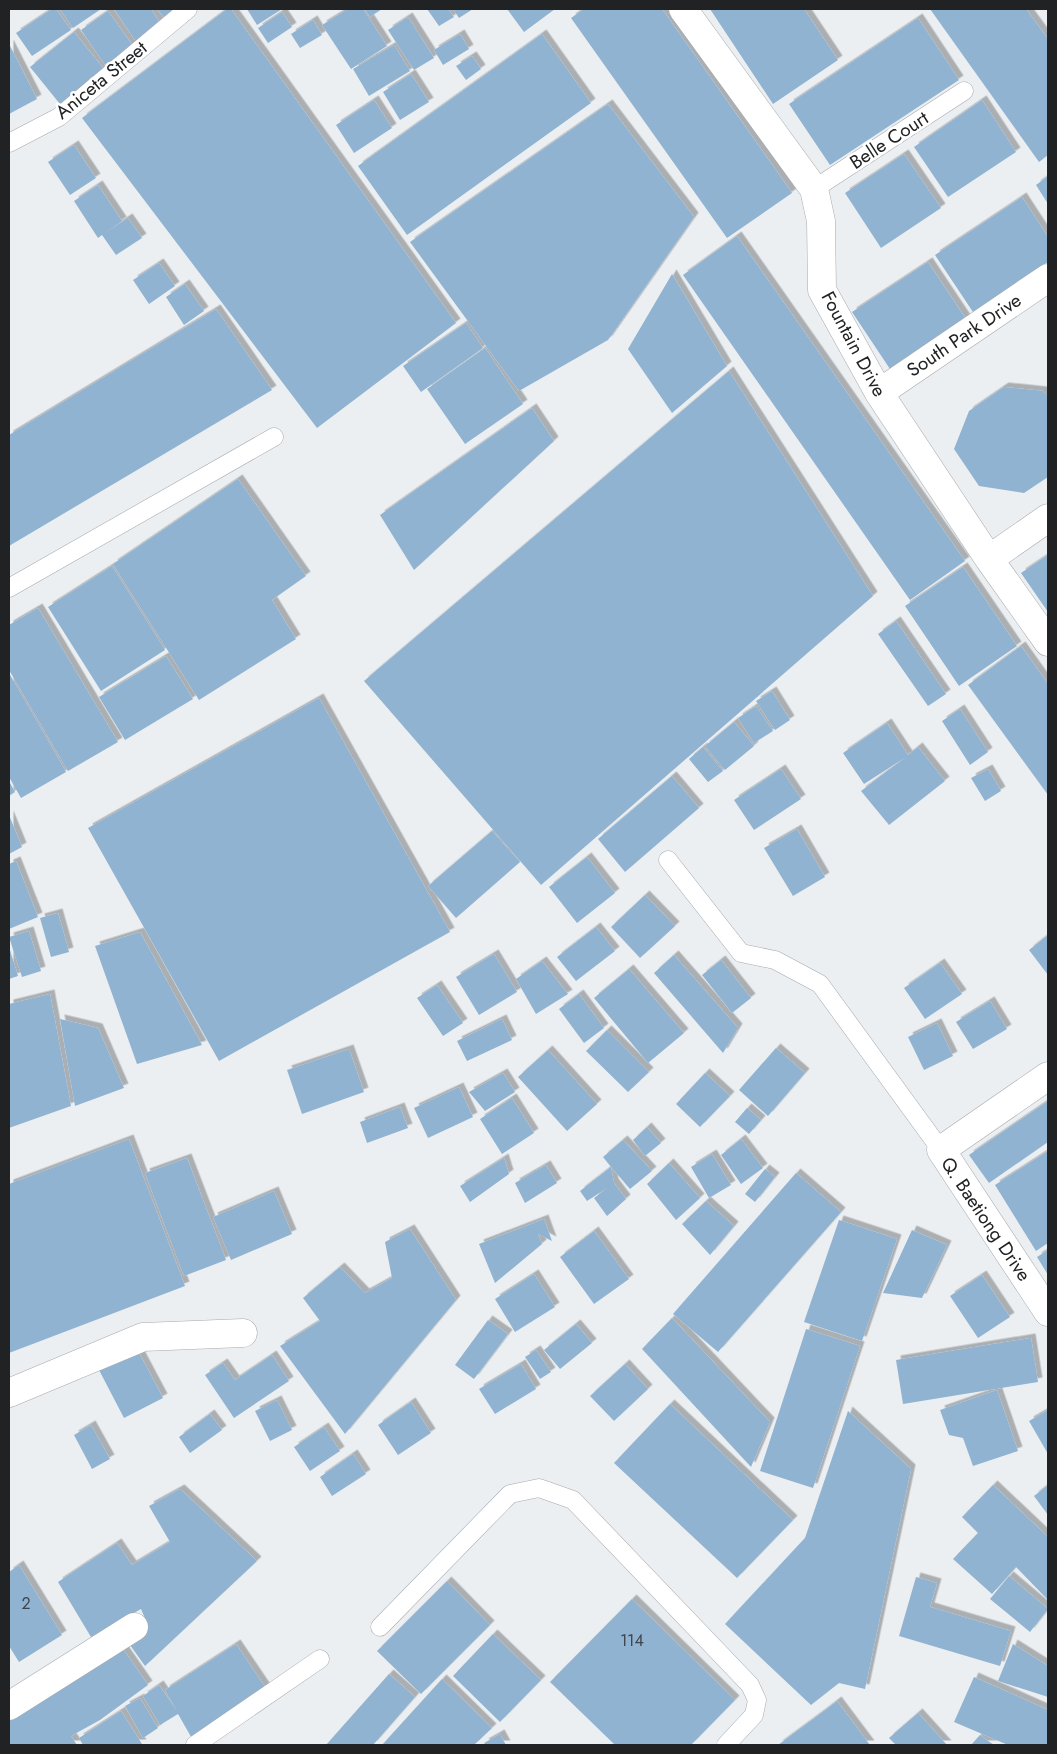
<svg xmlns="http://www.w3.org/2000/svg" width="1057" height="1754" font-family="Jost,sans-serif">
<style>
.building{fill:#91b3d2;filter:url(#shadow)}
.lines{fill:none;stroke-linecap:round;stroke-linejoin:round}
.service-casing{stroke:#a7aaae;stroke-width:19}
.minor-casing{stroke:#a7aaae;stroke-width:29}
.service{stroke:#fff;stroke-width:18}
.minor{stroke:#fff;stroke-width:28}
.labels{text-anchor:middle;dominant-baseline:central;stroke-width:5;stroke-linejoin:round;paint-order:stroke}
.number-label{font-size:16px;fill:#3d464f}
.street-label{font-size:19px;fill:#212223;stroke:#fff}
</style>
<defs>
<filter id="shadow"><feDropShadow dx="4.5" dy="-4.5" stdDeviation="0" flood-color="#0004"/></filter>
</defs>
<rect width="100%" height="100%" fill="#ebeff2"/>
<path class="building" d="M52,9h4l15,21 -39,26 -16,-23z
M60,9h41l-28,19z
M114,9h37l11,17 -25,17z
M157,9h23l-14,11z
M227,9h4l225,314 -139,105 -235,-310z
M247,9h35l-25,16z
M348,9h15l24,37 -36,23 -29,-44z
M365,9h17l-12,8z
M427,9h21l6,8 -15,9z
M453,9h20l-14,9z
M507,9h48l-31,23z
M584,9h78l130,184 -65,45 -156,-220z
M710,9h94l34,51 -65,44z
M930,9h96l22,30v116l-9,7z
M108,11l28,39 -28,19 -27,-39z
M282,12l10,15 -24,16 -10,-15z
M408,17l26,41 -20,12 -26,-40z
M918,18l41,62 -129,85 -41,-61z
M313,20l9,15 -22,13 -9,-14z
M74,32l34,42 -44,35 -34,-42z
M460,34l9,15 -26,16 -9,-15z
M542,34l49,69 -184,132 -49,-69z
M9,44l28,55 -28,15z
M394,45l16,26 -41,25 -16,-27z
M472,56l9,13 -15,11 -10,-14z
M411,74l18,28 -29,18 -17,-28z
M374,100l18,28 -38,25 -18,-28z
M982,100l34,52 -68,45 -34,-50z
M608,104l86,113 -86,123 -89,51 -109,-149z
M74,145l22,33 -26,17 -22,-33z
M904,154l37,54 -60,40 -36,-55z
M1048,176v28l-12,-19z
M98,185l24,36 -17,12 23,-15 14,20 -26,17 -14,-20 -4,3 -24,-37z
M1022,197l26,40v25l-75,50 -38,-57z
M737,236l228,325 -55,39 -227,-325z
M928,262l40,60 -76,50 -40,-60z
M159,263l16,23 -26,18 -16,-24z
M672,274l55,92 -55,47 -44,-64z
M185,284l19,27 -20,14 -18,-28z
M216,309l56,81 -263,156v-111z
M466,323l17,25 -62,44 -18,-26z
M485,348l38,56 -58,40 -38,-55z
M729,371l144,225 -332,289 -177,-204z
M1004,387l39,4 5,5v81l-24,16 -45,-7 -25,-37 15,-38z
M532,408l22,33 -140,129 -34,-55z
M238,479l68,97 -34,24 24,39 -97,61 -86,-136z
M1048,555v57l-27,-39z
M112,566l53,84 -64,41 -53,-84z
M963,567l54,79 -58,40 -54,-80z
M38,608l80,134 -50,29 -59,-101v-45z
M896,621l50,73 -18,12 -50,-72z
M1021,646l27,38v111l-80,-110z
M166,656l27,43 -68,41 -26,-43z
M9,673l57,99 -45,26 -12,-21z
M772,691l18,29 -15,10 -19,-29z
M319,698l131,234 -231,129 -131,-233z
M756,706l17,25 -19,12 -16,-25z
M960,709l28,43 -18,13 -28,-44z
M734,722l20,24 -29,24 -20,-24z
M887,723l21,32 10,-8 27,34 -56,44 -28,-34 45,-34 -42,27 -21,-31z
M703,747l20,24 -15,11 -19,-23z
M781,769l20,30 -47,31 -20,-30z
M988,769l13,22 -16,10 -14,-23z
M672,776l27,32 -74,64 -27,-33z
M9,781l6,11 -6,4z
M9,815l13,32 -13,7z
M797,829l28,48 -32,19 -29,-48z
M492,831l28,31 -64,56 -28,-32z
M587,857l28,36 -38,30 -28,-36z
M16,861l22,56 -29,12v-65z
M645,895l30,31 -35,32 -29,-31z
M58,913l11,39 -18,5 -11,-39z
M596,927l19,24 -39,30 -19,-24z
M29,931l12,40 -19,6 -13,-40z
M140,932l62,113 -65,19 -42,-118z
M1048,935v40l-19,-25z
M9,947l9,29 -9,3z
M494,954l23,38 -38,23 -23,-38z
M674,955l64,73 -15,25 -69,-80z
M721,960l30,38 -19,15 -30,-38z
M542,961l26,33 -32,20 -20,-35z
M940,963l22,31 -37,25 -21,-31z
M629,969l55,64 -36,30 -54,-65z
M437,985l26,38 -20,13 -26,-38z
M50,994l21,112 -62,22v-124z
M579,994l25,34 -20,15 -25,-34z
M990,1001l17,28 -34,20 -17,-27z
M60,1019l38,9 26,60 -49,18z
M502,1019l10,21 -45,21 -10,-20z
M937,1023l16,33 -29,14 -16,-33z
M607,1030l42,42 -21,20 -42,-41z
M776,1048l29,25 -37,43 -29,-26z
M349,1049l15,43 -62,22 -15,-44z
M548,1050l49,54 -30,27 -49,-54z
M503,1073l12,19 -30,19 -16,-19z
M705,1073l25,23 -30,31 -24,-23z
M459,1087l14,30 -45,21 -14,-30z
M512,1098l22,35 -32,21 -22,-35z
M1048,1101v41l-59,41 -20,-28z
M400,1107l8,21 -41,15 -7,-21z
M747,1108l14,12 -12,14 -14,-12z
M647,1127l14,16 -16,13 -12,-16z
M129,1139l56,147 -176,67v-169z
M741,1139l22,29 -22,16 -20,-29z
M623,1140l29,31 -22,18 -19,-22 3,16 12,16 -19,17 -13,-18 13,-10 -20,13 -7,-10 31,-24 -8,-10z
M1048,1151v92l-12,8 -41,-66z
M712,1154l19,31 -22,13 -18,-31z
M187,1158l39,102 -42,16 -39,-103z
M504,1158l5,16 -39,28 -10,-16z
M669,1163l31,35 -24,22 -29,-36z
M546,1165l11,18 -32,20 -10,-20z
M765,1169l10,8 -20,25 -10,-8z
M796,1173l45,39 -123,140 -45,-38z
M274,1191l18,43 -61,26 -18,-43z
M706,1201l28,25 -24,29 -28,-31z
M544,1219l8,22 -14,-7 4,10 -47,39 -16,-39z
M839,1220l58,19 -35,102 -58,-19z
M410,1229l46,71 -111,134 -65,-88 40,-25 -17,-23 37,-31 25,26 27,-15 -7,-36z
M912,1230l35,15 -25,53 -39,-5z
M594,1231l35,48 -35,25 -34,-47z
M1048,1250v25l-11,-18z
M534,1274l21,33 -40,25 -20,-33z
M982,1275l28,42 -32,21 -28,-42z
M672,1318l98,104 -19,45 -109,-118z
M488,1320l20,14 -34,45 -19,-14z
M576,1324l16,19 -32,26 -16,-19z
M806,1329l54,17 -47,142 -53,-17z
M1031,1338l7,44 -135,22 -7,-44z
M137,1349l26,49 -39,20 -25,-48z
M536,1350l15,22 -11,7 -15,-22z
M272,1355l17,26 -55,37 -29,-43 18,-12 12,17z
M521,1364l15,25 -41,25 -16,-25z
M625,1364l23,25 -34,32 -24,-25z
M997,1390l21,61 -45,15 -10,-28 -14,-3 -9,-25z
M277,1400l15,30 -22,11 -15,-30z
M411,1402l20,31 -33,22 -20,-30z
M670,1404l123,116 -56,58 -123,-115z
M1048,1410v44l-19,-33z
M848,1411l63,58 -46,220 -26,-6 -28,22 -86,-81 80,-86z
M210,1414l12,16 -32,23 -11,-16z
M91,1425l19,34 -18,10 -18,-34z
M324,1427l16,24 -30,20 -16,-24z
M353,1454l13,20 -34,22 -12,-19z
M993,1485l55,52v63l-32,-33 -24,27 -39,-35 25,-26 -16,-16z
M1048,1485v30l-14,-19z
M180,1489l77,72 -112,105 -20,-28 22,-15 -6,-14 -50,28 -33,-55 59,-39 15,22 38,-23 -21,-36z
M19,1565l43,70 -43,27 -10,-16v-74z
M1009,1576l39,33 -18,23 -40,-33z
M916,1577l21,6 -7,24 81,24 -11,35 -101,-30z
M447,1581l43,44 -69,69 -44,-43z
M632,1599l103,101 -44,45h-76l-65,-63z
M493,1634l48,46 -41,42 -47,-46z
M236,1644l31,46 -73,52 -16,-28 -18,11 -17,-29 16,-11 18,26 -12,-21z
M1013,1644l35,22v31l-50,-16z
M123,1649l25,36 -48,35 -29,16 6,9h-68v-25z
M389,1674l26,23 -42,48h-47z
M974,1677l74,33v35h-40l-54,-23z
M442,1679l50,49 -18,17h-92z
M140,1698l18,30 -15,10 -18,-32z
M837,1701l33,44h-92l42,-31z
M121,1711l21,33 -59,1 -4,-7z
M918,1713l29,32h-51l-7,-7z
M500,1734l6,11h-20l-2,-2z
M980,1735l14,10h-23z"/>
<g class="lines">
<defs>
<path id="service" d="M9,143l50,-26 129,-108
M814,189l150,-98
M9,588l265,-151
M668,860l73,93 34,7 45,24 121,166
M380,1627l130,-133 29,-6 34,12 177,185 7,15 -3,15 -28,30
M195,1745l125,-86"/>
<path id="minor" d="M683,9l131,180 7,32 1,69 57,103 110,166 59,83
M879,393l169,-115
M989,559l59,-41
M1048,1076l-107,74 107,162
M9,1393l134,-56 100,-4
M9,1706l125,-79"/>
</defs>
<use href="#service" class="service-casing"/>
<use href="#minor" class="minor-casing"/>
<use href="#service" class="service"/>
<use href="#minor" class="minor"/>
</g>
<g class="labels">
<g class="number-label">
<text x="26" y="1603">2</text>
<text x="632" y="1640">114</text>
</g>
<g class="street-label">
<text transform="translate(101 80) rotate(-39)">Aniceta Street</text>
<text transform="translate(889 140) rotate(-33)">Belle Court</text>
<text transform="translate(964 335) rotate(-34)">South Park Drive</text>
<text transform="translate(854 344) rotate(62)">Fountain Drive</text>
<text transform="translate(986 1219) rotate(56)">Q. Baetiong Drive</text>
</g>
</g>
<rect width="1057" height="1754" fill="none" stroke="#212223" stroke-width="20"/>
</svg>
